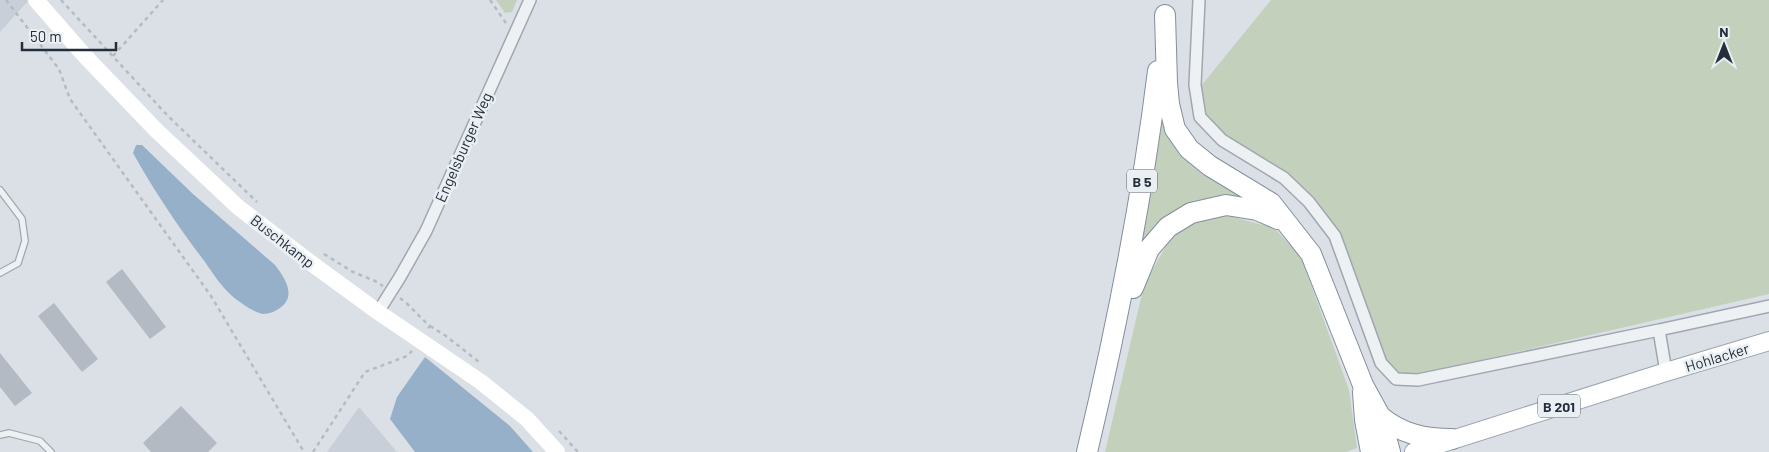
<svg xmlns="http://www.w3.org/2000/svg" width="1769" height="452" font-family="Barlow,sans-serif">
<style>
.built{fill:#c9cfd8}
.green{fill:#c2d0bc}
.water{fill:#95b0c8}
.building{fill:#b3bac3}
.lines{fill:none;stroke-linecap:round;stroke-linejoin:round}
.lane-casing{stroke:#a1a7b0;stroke-width:8}
.street-casing{stroke:#a1a7b0;stroke-width:14}
.primary-casing{stroke:#9ba5b2;stroke-width:20}
.highway-casing{stroke:#838e9d;stroke-width:22}
.path{stroke:#b6bbc0;stroke-width:2.5;stroke-dasharray:4 4;stroke-linecap:butt}
.lane{stroke:#eef1f4;stroke-width:5.5}
.street{stroke:#eef1f4;stroke-width:11}
.secondary{stroke:#fff;stroke-width:16}
.primary{stroke:#fff;stroke-width:18}
.highway{stroke:#fff;stroke-width:20}
.labels{text-anchor:middle;dominant-baseline:central;stroke-width:5;stroke-linejoin:round;paint-order:stroke}
.shield{fill:#eaeff4;stroke:#606973;stroke-width:1}
.shield-label{font-size:14px;font-weight:bold;fill:#252f3c}
.street-label{font-size:15px;fill:#252f3c;stroke:#eaeff4}
</style>
<rect width="100%" height="100%" fill="#dbe0e6"/>
<path class="built" d="M0,0h29l-29,32z
M359,407l38,45h-70z"/>
<path class="green" d="M496,0h21l-5,12 -7,1z
M1271,0h498v294l-353,81 -18,-1 -11,-14 -48,-127 -26,-34 -89,-63 -19,-22 -4,-28z
M1161,104l13,34 91,69 -46,-9 -33,6 -29,23 -21,32z
M1225,215l49,13 27,29 48,133 8,58 -11,4h-241l39,-167 27,-48 24,-15z"/>
<path class="water" d="M136,145h6l51,49 82,71c10,13 22,31 5,43 -4,3 -11,6 -17,6 -9,-1 -27,-14 -33,-20 -11,-10 -19,-24 -28,-36 -25,-33 -49,-69 -69,-105z
M425,357l85,69 23,26h-118l-25,-33 7,-22z"/>
<path class="building" d="M122,269l44,58 -16,12 -44,-57z
M54,303l44,56 -16,13 -44,-56z
M0,353l32,40 -17,13 -15,-19z
M181,406l36,37 -9,9h-57l-8,-9z"/>
<g class="lines">
<defs>
<path id="lane" d="M0,190l22,29 3,22 -7,22 -18,10
M0,435l9,-2 31,8 11,11"/>
<path id="street" d="M1199,0l-4,85 5,32 22,23 62,38 25,24 26,34 46,127 15,16 22,1 241,-50 7,42
M378,312l22,-35 26,-46 104,-231
M1659,330l110,-24"/>
<path id="primary" d="M1414,452l252,-80 103,-31"/>
<path id="highway" d="M1165,15l2,68 2,21 6,25 14,20 21,17 61,37 40,51 52,131 17,31 10,36
M1133,288l16,-39 19,-22 23,-14 35,-8 31,5 21,9
M1363,392l2,28 6,32
M1380,416c21,18 45,23 72,23
M1087,452c30,-126 55,-252 71,-381"/>
</defs>
<use href="#lane" class="lane-casing"/>
<use href="#street" class="street-casing"/>
<use href="#primary" class="primary-casing"/>
<use href="#highway" class="highway-casing"/>
<path class="path" d="M6,0l53,69 11,30 141,197 93,156
M61,0l106,115 90,87
M490,0l16,23
M113,56l50,-56
M324,254l29,18 22,9 8,5
M400,298c11,8 19,19 30,28l-3,4
M430,326l16,10 33,26
M559,431l19,21
M313,452l52,-80 42,-16 5,-5"/>
<use href="#lane" class="lane"/>
<use href="#street" class="street"/>
<path class="secondary" d="M36,0l48,55 72,75 82,77 73,56 67,49 103,70 46,37 30,33"/>
<use href="#primary" class="primary"/>
<use href="#highway" class="highway"/>
</g>
<g class="labels">
<g class="shield">
<rect x="1127" y="169.5" width="30" height="23" rx="4"/>
<rect x="1538" y="394.5" width="42" height="23" rx="4"/>
</g>
<g class="shield-label">
<text x="1142" y="181">B 5</text>
<text x="1559" y="406">B 201</text>
</g>
<g class="street-label">
<text transform="translate(463 147) rotate(-66)">Engelsburger Weg</text>
<text transform="translate(283 241) rotate(38)">Buschkamp</text>
<text transform="translate(1717 357) rotate(-17)">Hohlacker</text>
</g>
</g>
<g transform="translate(1724 45)" stroke="#eaeff4" stroke-width="4" paint-order="stroke">
<path d="M0-4L9 19L0 12L-9 19Z" fill="#252f3c"/>
<text y="-8" font-size="14" font-weight="bold" text-anchor="middle" fill="#252f3c">N</text>
</g>
<path d="M22 42v8h94v-8" fill="none" stroke="#252f3c" stroke-width="2.5"/>
<text x="30" y="42" font-size="15" fill="#252f3c" stroke="#eaeff4" stroke-width="4" paint-order="stroke">50 m</text>
</svg>
